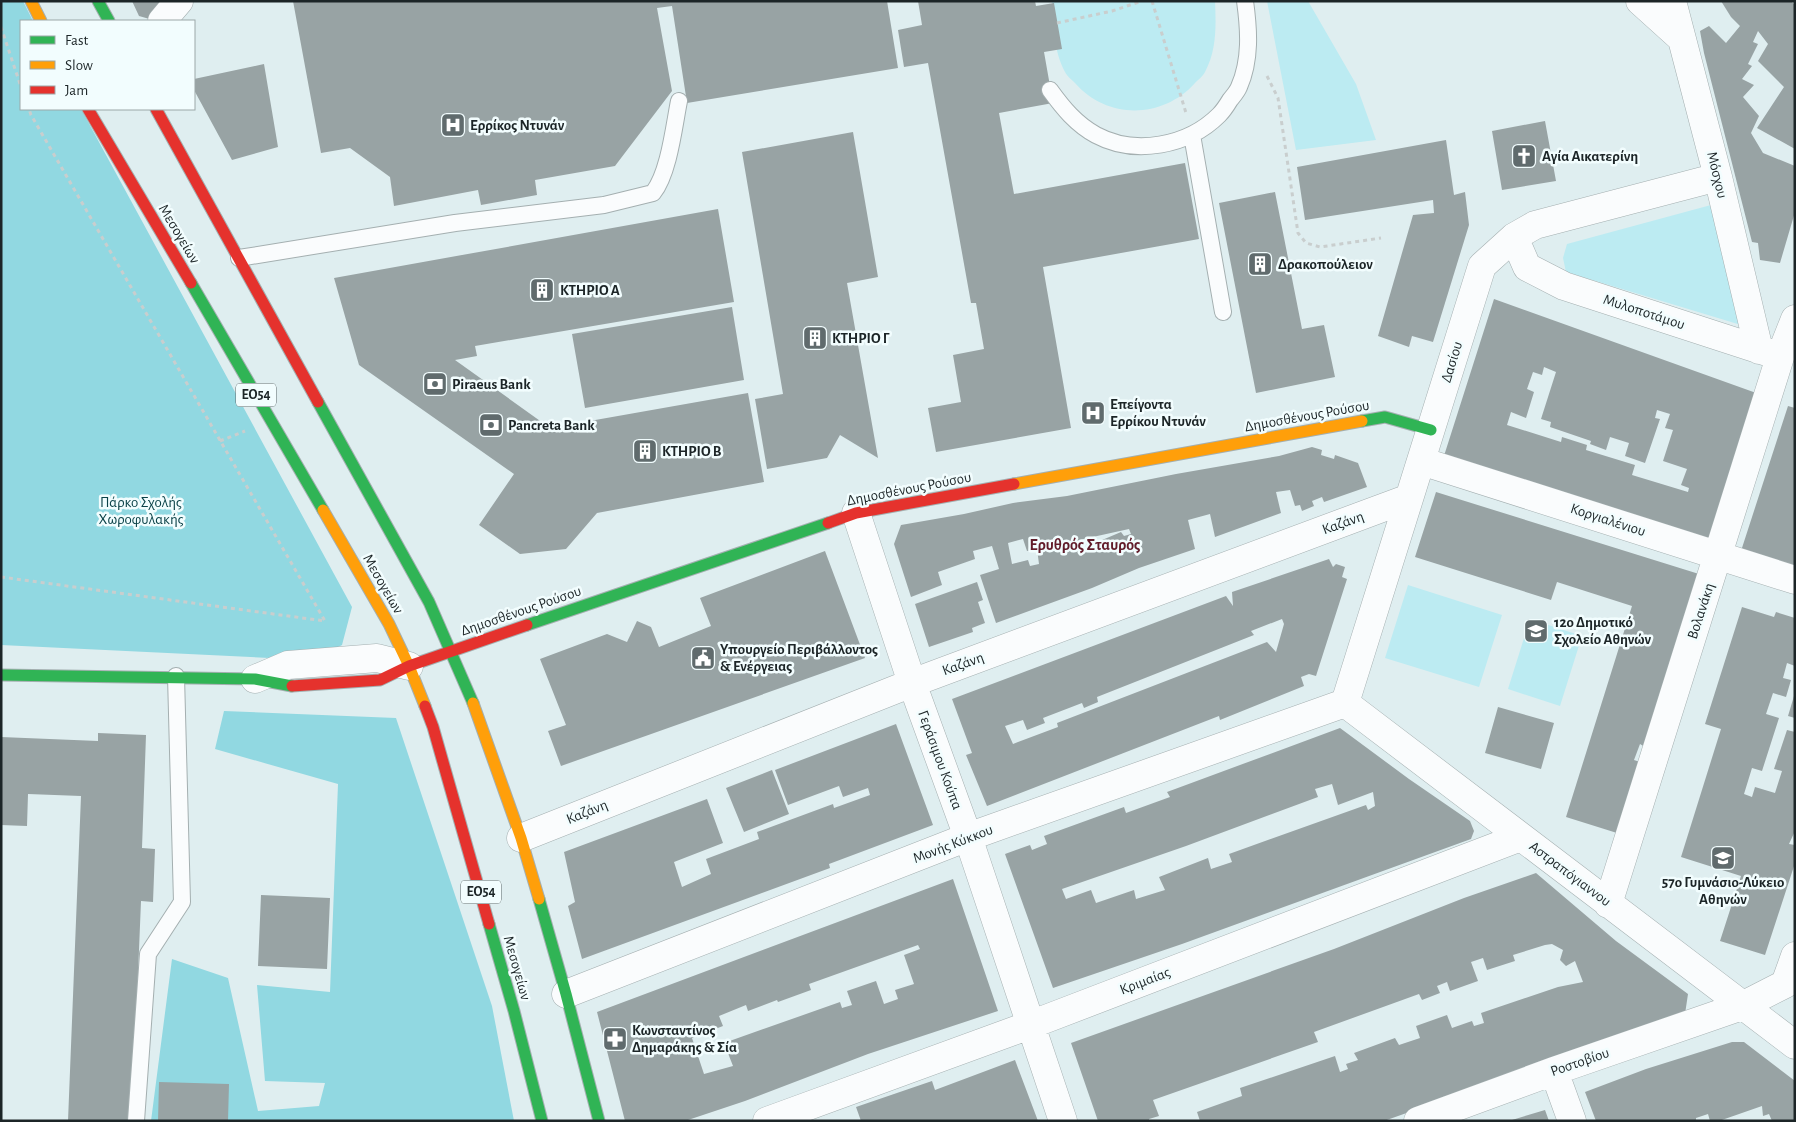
<svg xmlns="http://www.w3.org/2000/svg" width="1796" height="1122" font-family="'Alegreya Sans',sans-serif">
<style>
.green{fill:#bcebf2}
.forest{fill:#91d8e1}
.building{fill:#98a3a4;fill-rule:evenodd}
.lines{fill:none;stroke-linecap:round;stroke-linejoin:round}
.lane-casing{stroke:#a4afb0;stroke-width:18}
.street-casing{stroke:#a4afb0;stroke-width:29}
.fast-casing{stroke:#a4afb0;stroke-width:13}
.slow-casing{stroke:#a4afb0;stroke-width:13}
.jam-casing{stroke:#a4afb0;stroke-width:13}
.path{stroke:#c9cece;stroke-width:3;stroke-dasharray:4 4;stroke-linecap:butt}
.lane{stroke:#fafcfd;stroke-width:16}
.street{stroke:#fafcfd;stroke-width:28}
.fast{stroke:#30b455;stroke-width:11}
.slow{stroke:#ff9f0a;stroke-width:11}
.jam{stroke:#e5322d;stroke-width:11}
.labels{text-anchor:middle;dominant-baseline:central;stroke-width:5;stroke-linejoin:round;paint-order:stroke}
.shield{fill:#f2fdfe;stroke:#5c6668;stroke-width:1}
.shield-label{font-size:14px;font-weight:bold;fill:#1c2527}
.poi-label{font-size:15px;font-weight:bold;fill:#1c2527;stroke:#f2fdfe;text-anchor:start}
.street-label{font-size:15px;fill:#1c2527;stroke:#f2fdfe}
.park-label{font-size:15px;fill:#0b4248;stroke:#f2fdfe}
.neighbourhood-label{font-size:16px;font-weight:bold;fill:#611c2a;stroke:#f2fdfe}
</style>
<rect width="100%" height="100%" fill="#dfeef0"/>
<path class="green" d="M1052,1h163c1,24 2,49 -10,71 -2,4 -7,8 -10,11 -32,36 -88,37 -120,0 -3,-3 -8,-7 -10,-11 -12,-22 -11,-47 -13,-71z
M1267,1h41l48,83 20,56 -80,10z
M1711,205l30,120 -175,-53 -3,-14 4,-14z
M1408,585l94,30 -23,72 -94,-29z
M1530,619l52,17 -22,70 -52,-17z"/>
<path class="forest" d="M1,1h22l10,20h-12v88h60l271,498 -10,38 -30,15 -311,-15z
M224,711l172,7 96,288 22,115h-363l21,-162 56,19 30,133 61,-5 6,-23 -60,-2 -8,-96 73,7 8,-208 -123,-35z"/>
<path class="building" d="M132,1h39l-18,19 -14,-4z
M293,1h594l11,67 -211,35 -15,-97 -15,2 15,83 -57,75 -80,14 2,15 -56,10 -3,-15 -84,16 -4,-29 -40,-29 -29,5z
M918,1h117l1,5 18,-3 8,46 -18,3 9,51 -54,10 15,81 171,-31 14,76 -156,28 28,161 -135,24 -8,-44 33,-6 -8,-47 31,-6 -8,-46h-5l-43,-240 -24,4 -6,-37 24,-5z
M1721,1h70l4,4v144l-38,-21 27,-41 -26,-26 10,-17 -10,-13 -5,11 5,2 -10,20 4,2 -10,13 12,6 -11,12 16,19 -8,17 12,20 32,13v46l-15,51 -20,-3 -2,-17 -6,-1 -48,-189 -4,-22 9,-5 17,17 14,-17 -9,-9z
M264,64l14,83 -46,13 -38,-70v-11z
M1545,121l11,60 -54,9 -10,-59z
M853,132l25,145 -31,6 31,175 -38,-23 -13,23 -60,11 -12,-70 28,-5 -41,-242z
M1446,140l8,55 11,-3 4,33 -36,117 -21,-6 -3,11 -31,-11 35,-121 21,-2 -1,-13 -128,20 -8,-53z
M1275,192l27,137 22,-4 11,52 -79,16 -37,-190z
M718,209l16,93 -259,44 2,10 -22,4 95,68 198,-35 16,89 -167,31 -31,36 -46,5 -41,-29 35,-51 -155,-109 -25,-87z
M1494,299l265,95 -47,147 -269,-82zM1544,367l12,5 -15,47 10,3 -1,5 41,14 -1,3 16,6 4,-13 19,6 -4,13 20,7 15,-44 -5,-1 2,-8 13,4 -5,14 8,2 -10,31 24,8 -6,16 8,3 -1,4 -56,-17 3,-10 -49,-15 1,-5 -25,-8 -1,5 -54,-17 4,-13 15,6 8,-26 -7,-3 6,-17 9,3z
M732,307l12,73 -159,28 -13,-74z
M1788,406l7,2v160l-54,-17z
M1312,447l10,3 -1,5 13,4 1,-4 23,8 9,24 -43,15 -2,-5 -10,4 2,5 -12,5 -2,-6 -5,1 -5,-16 -14,2 5,21 -66,24 -5,-23 -22,6 7,29 -56,19 -47,20 -96,35 -16,-48 19,-6 -7,-23 -19,5 2,8 -37,13 4,13 -31,12 -17,-53 7,-19 63,-11 49,-11 54,-7 109,-22 103,-18zM1129,529l2,5 -7,2 -3,-4 -40,17 -2,-9zM1023,539l4,12 10,-2 2,15 -9,2 -2,-6 -16,4 -4,-21z
M1436,492l263,82 -54,173 -5,-3 -6,16 6,2 -23,71 -51,-16 66,-211 -75,-24 -6,18 -136,-43z
M825,551l40,107 -304,108 -13,-35 18,-6 -26,-66 67,-25 20,8 10,-21 14,6 8,20 52,-21 -11,-28z
M1329,559l4,8 3,-3 9,3 -3,10 5,2 -31,97 -7,-2 -8,3 3,9 -84,34 -1,-4 -232,90 -21,-51 6,-2 -20,-54 274,-103 7,10 -1,-14zM1282,619l2,5 -8,28 -9,-10 -210,81 1,4 -45,17 -8,-18 18,-6 4,10 18,-7 -2,-5 39,-15 2,5 14,-6 -1,-5 157,-62 -3,-4z
M977,582l6,18 -5,2 7,21 -13,5 1,4 -44,15 -14,-43z
M1742,607l32,10 2,-5 19,6v48l-8,-3 -4,15 8,2 -5,17 -13,-4 -7,21 13,4 -17,53 -10,-3 -8,26 8,3 3,-10 20,6 7,-22 -8,-2 13,-39 8,2v99l-6,13 6,1v18l-30,92 -45,-14 21,-65 -60,-19 40,-128 -16,-5z
M1794,696h1v22l-7,-2z
M1498,707l56,16 -13,46 -56,-16z
M896,724l37,101 -104,39 1,4 -248,91 -14,-53 7,-4 -11,-50 143,-53 16,44 -49,19 8,25 29,-13 -5,-15 53,-20 -2,-7 76,-28 1,4 36,-13 -2,-7 -25,9 -4,-11 -51,19 -13,-35z
M1340,728l69,51 61,42 4,10 -3,8 -289,105 -129,44 -48,-134 25,-9 2,5 15,-6 -3,-8 80,-29 2,6 44,-16 -3,-5zM1332,784l6,21 35,-13 2,14 -7,4 -2,-5 -137,49 3,8 -21,7 -3,-11 -49,19 6,13 -29,9 -2,-9 -38,13 -5,-13 -25,9 -4,-10 124,-43 132,-49 -3,-8z
M98,733l48,2 -4,113 13,1 -2,53 -12,-1 -9,220h-64l13,-325 -53,-2 -1,32 -26,-1v-88l97,4z
M772,770l17,44 -45,18 -18,-44z
M1536,873l80,68 72,53 -3,20 -301,107h-184l-3,-9 45,-16 -2,-8 95,-32 5,16 8,-3 -2,-5 12,-4 -4,-7 41,-15 4,7 21,-7 -4,-12 31,-11 5,13 20,-7 2,5 10,-3 -3,-10 77,-26 25,-5 -8,-21 -9,5 -6,-6 3,-10 -11,-6 -7,1 -32,10 2,6 -28,9 -4,-12 -12,4 7,19 -28,10 -3,-9 -10,4 3,7 -18,7 -3,-6 -105,38 4,10 -165,58 6,16 -10,3v2h-51l-27,-78 263,-94 130,-51z
M953,879l45,132 -130,43 -123,47 -60,20h-60l-28,-109zM918,945l2,4 -16,6 10,29 -19,6 3,9 -14,5 -8,-23 -29,10 5,14 -10,3 -2,-6 -116,41 9,23 -29,8 -12,-36 31,-12 -4,-10 27,-11 2,6 29,-11 1,2 33,-12 -2,-6z
M261,895l69,3 -3,71 -69,-3z
M1732,1042h12l51,39v40h-23l-3,-7 -6,2 -1,-10 -43,15h-9l-2,-7 -12,4v3h-100l-11,-29 61,-23z
M1015,1060l23,61h-177l-5,-14 76,-26 3,9z
M159,1082l70,2 -1,37h-70z
M1545,1110l4,11h-37v-1z"/>
<g class="lines">
<defs>
<path id="lane" d="M1050,90c13,18 26,34 46,45 39,21 92,11 123,-20 4,-4 8,-10 11,-15 3,-4 7,-8 9,-13 12,-27 10,-57 6,-86
M1192,135l31,177
M239,258l216,-35 149,-18 49,-12c16,-20 21,-67 26,-92
M136,1121l12,-167 34,-52 -6,-226"/>
<path id="street" d="M1640,1l41,37
M1672,1l46,176 41,173
M162,21l17,-20
M1514,237l13,30 37,19 209,68
M1421,461l374,119
M856,513l56,170 56,154 95,284
M255,679l33,-14 89,-7 32,8
M1345,703l137,-437 32,-29 21,-12 183,-48
M1345,703l450,342
M521,838l391,-155 497,-185
M1608,904l172,-547 15,-38
M566,994l402,-157 377,-134
M1554,1071l18,50
M767,1121l263,-96 491,-188
M1418,1121l136,-50 188,-65 43,-22 10,-28"/>
<path id="fast" d="M98,1l11,20
M191,283l132,227
M318,402l111,200 44,101
M1362,421l23,-4 46,13
M527,625l301,-102
M1,675l254,4 37,7
M539,899l27,95 33,127
M489,924l25,87 28,110"/>
<path id="slow" d="M31,1l10,20
M1014,484l348,-63
M323,510l66,114 20,42 16,40
M473,703l48,135 18,61"/>
<path id="jam" d="M88,109l103,174
M156,109l162,293
M828,523l28,-10 158,-29
M292,686l88,-6 29,-14 118,-41
M425,706l8,21 56,197"/>
</defs>
<use href="#lane" class="lane-casing"/>
<use href="#street" class="street-casing"/>
<use href="#fast" class="fast-casing"/>
<use href="#slow" class="slow-casing"/>
<use href="#jam" class="jam-casing"/>
<path class="path" d="M1152,1l34,112
M1057,23l55,-12 30,-10
M1,27l20,60
M1267,76l11,22 20,135 8,10 14,4 61,-9
M220,441l25,-10
M1,577l324,44 -294,-506 -2,-6"/>
<use href="#lane" class="lane"/>
<use href="#street" class="street"/>
<use href="#fast" class="fast"/>
<use href="#slow" class="slow"/>
<use href="#jam" class="jam"/>
</g>
<defs>
<symbol id="hospital-square" viewBox="-11 -11 22 22"><rect x="-9" y="-9" width="18" height="18" rx="4" fill="#606b6d" stroke="#f2fdfe"/><path d="M-5-5h3v3.5h4V-5h3V5h-3V1.5h-4V5h-3Z" fill="#fff"/></symbol>
<symbol id="church-square" viewBox="-11 -11 22 22"><rect x="-9" y="-9" width="18" height="18" rx="4" fill="#606b6d" stroke="#f2fdfe"/><path d="M-1.2-6h2.4v3.5h3.3v2.4h-3.3V6h-2.4V-.1h-3.3v-2.4h3.3Z" fill="#fff"/></symbol>
<symbol id="building-square" viewBox="-11 -11 22 22"><rect x="-9" y="-9" width="18" height="18" rx="4" fill="#606b6d" stroke="#f2fdfe"/><path d="M-4-6H4V6H1V3H-1V6H-4ZM-2.5-4.3h1.7v1.8h-1.7ZM.8-4.3h1.7v1.8H.8ZM-2.5-1h1.7V.8h-1.7ZM.8-1h1.7V.8H.8Z" fill="#fff"/></symbol>
<symbol id="bank-square" viewBox="-11 -11 22 22"><rect x="-9" y="-9" width="18" height="18" rx="4" fill="#606b6d" stroke="#f2fdfe"/><path d="M-6-4H6V4H-6ZM0-2.3a2.3 2.3 0 1 0 0 4.6a2.3 2.3 0 1 0 0-4.6Z" fill="#fff"/></symbol>
<symbol id="school-square" viewBox="-11 -11 22 22"><rect x="-9" y="-9" width="18" height="18" rx="4" fill="#606b6d" stroke="#f2fdfe"/><path d="M0-5L7-2L0 1L-7-2ZM-4 1L0 2.5L4 1V4Q0 6-4 4Z" fill="#fff"/></symbol>
<symbol id="civic-square" viewBox="-11 -11 22 22"><rect x="-9" y="-9" width="18" height="18" rx="4" fill="#606b6d" stroke="#f2fdfe"/><path d="M-.6-6.5H3V-4.5H.6V-3L4-1V1h2V6H-6V1h2V-1L-.6-3ZM-1.2 2.5V6h2.4V2.5Z" fill="#fff"/></symbol>
<symbol id="pharmacy-square" viewBox="-11 -11 22 22"><rect x="-9" y="-9" width="18" height="18" rx="4" fill="#606b6d" stroke="#f2fdfe"/><path d="M-2-6h4v4h4v4h-4v4h-4v-4h-4v-4h4Z" fill="#fff"/></symbol>
</defs>
<g fill-rule="evenodd">
<use href="#hospital-square" x="439" y="111" width="28" height="28"/>
<use href="#church-square" x="1510" y="142" width="28" height="28"/>
<use href="#building-square" x="1246" y="250" width="28" height="28"/>
<use href="#building-square" x="528" y="276" width="28" height="28"/>
<use href="#building-square" x="801" y="324" width="28" height="28"/>
<use href="#bank-square" x="421" y="370" width="28" height="28"/>
<use href="#hospital-square" x="1079" y="399" width="28" height="28"/>
<use href="#bank-square" x="477" y="411" width="28" height="28"/>
<use href="#building-square" x="631" y="437" width="28" height="28"/>
<use href="#school-square" x="1522" y="617" width="28" height="28"/>
<use href="#civic-square" x="689" y="644" width="28" height="28"/>
<use href="#school-square" x="1709" y="844" width="28" height="28"/>
<use href="#pharmacy-square" x="601" y="1025" width="28" height="28"/>
</g>
<g class="labels">
<g class="shield">
<rect x="236" y="383.5" width="40" height="23" rx="4"/>
<rect x="461" y="880.5" width="40" height="23" rx="4"/>
</g>
<g class="shield-label">
<text x="256" y="395">ΕΟ54</text>
<text x="481" y="892">ΕΟ54</text>
</g>
<g class="poi-label">
<text x="470" y="125">Ερρίκος Ντυνάν</text>
<text x="1542" y="156">Αγία Αικατερίνη</text>
<text x="1278" y="264">Δρακοπούλειον</text>
<text x="560" y="290">ΚΤΗΡΙΟ Α</text>
<text x="832" y="338">ΚΤΗΡΙΟ Γ</text>
<text x="452" y="384">Piraeus Bank</text>
<text x="1110" y="404">Επείγοντα<tspan x="1110" dy="17">Ερρίκου Ντυνάν</tspan></text>
<text x="508" y="425">Pancreta Bank</text>
<text x="662" y="451">ΚΤΗΡΙΟ Β</text>
<text x="1554" y="622">12ο Δημοτικό<tspan x="1554" dy="17">Σχολείο Αθηνών</tspan></text>
<text x="720" y="649">Υπουργείο Περιβάλλοντος<tspan x="720" dy="17">&amp; Ενέργειας</tspan></text>
<text x="1723" y="882" text-anchor="middle">57ο Γυμνάσιο-Λύκειο<tspan x="1723" dy="17">Αθηνών</tspan></text>
<text x="632" y="1030">Κωνσταντίνος<tspan x="632" dy="17">Δημαράκης &amp; Σία</tspan></text>
</g>
<g class="street-label">
<text transform="translate(1717 175) rotate(76)">Μόσχου</text>
<text transform="translate(179 234) rotate(59)">Μεσογείων</text>
<text transform="translate(1644 312) rotate(18)">Μυλοποτάμου</text>
<text transform="translate(1452 362) rotate(-73)">Δασίου</text>
<text transform="translate(1307 416) rotate(-10)">Δημοσθένους Ρούσου</text>
<text transform="translate(909 489) rotate(-11)">Δημοσθένους Ρούσου</text>
<text transform="translate(1608 520) rotate(18)">Κοργιαλένιου</text>
<text transform="translate(1343 523) rotate(-20)">Καζάνη</text>
<text transform="translate(383 584) rotate(60)">Μεσογείων</text>
<text transform="translate(521 611) rotate(-19)">Δημοσθένους Ρούσου</text>
<text transform="translate(1701 611) rotate(-72)">Βολανάκη</text>
<text transform="translate(963 664) rotate(-20)">Καζάνη</text>
<text transform="translate(940 760) rotate(70)">Γεράσιμου Κούπα</text>
<text transform="translate(587 812) rotate(-22)">Καζάνη</text>
<text transform="translate(953 844) rotate(-21)">Μονής Κύκκου</text>
<text transform="translate(1570 874) rotate(37)">Αστραπόγιαννου</text>
<text transform="translate(517 968) rotate(74)">Μεσογείων</text>
<text transform="translate(1145 981) rotate(-21)">Κριμαίας</text>
<text transform="translate(1580 1062) rotate(-19)">Ροστοβίου</text>
</g>
<g class="park-label">
<text x="141" y="502">Πάρκο Σχολής<tspan x="141" dy="17">Χωροφυλακής</tspan></text>
</g>
<g class="neighbourhood-label">
<text x="1085" y="545">Ερυθρός Σταυρός</text>
</g>
</g>
<rect width="1796" height="1122" fill="none" stroke="#1c2527" stroke-width="5"/>
<rect x="20" y="20" width="175" height="90" fill="#f2fdfe" stroke="#9ca7a8"/>
<rect x="30" y="36" width="25" height="8" fill="#30b455" stroke="#9ca7a8"/>
<text x="65" y="45" font-size="15" fill="#1c2527">Fast</text>
<rect x="30" y="61" width="25" height="8" fill="#ff9f0a" stroke="#9ca7a8"/>
<text x="65" y="70" font-size="15" fill="#1c2527">Slow</text>
<rect x="30" y="86" width="25" height="8" fill="#e5322d" stroke="#9ca7a8"/>
<text x="65" y="95" font-size="15" fill="#1c2527">Jam</text>
</svg>
